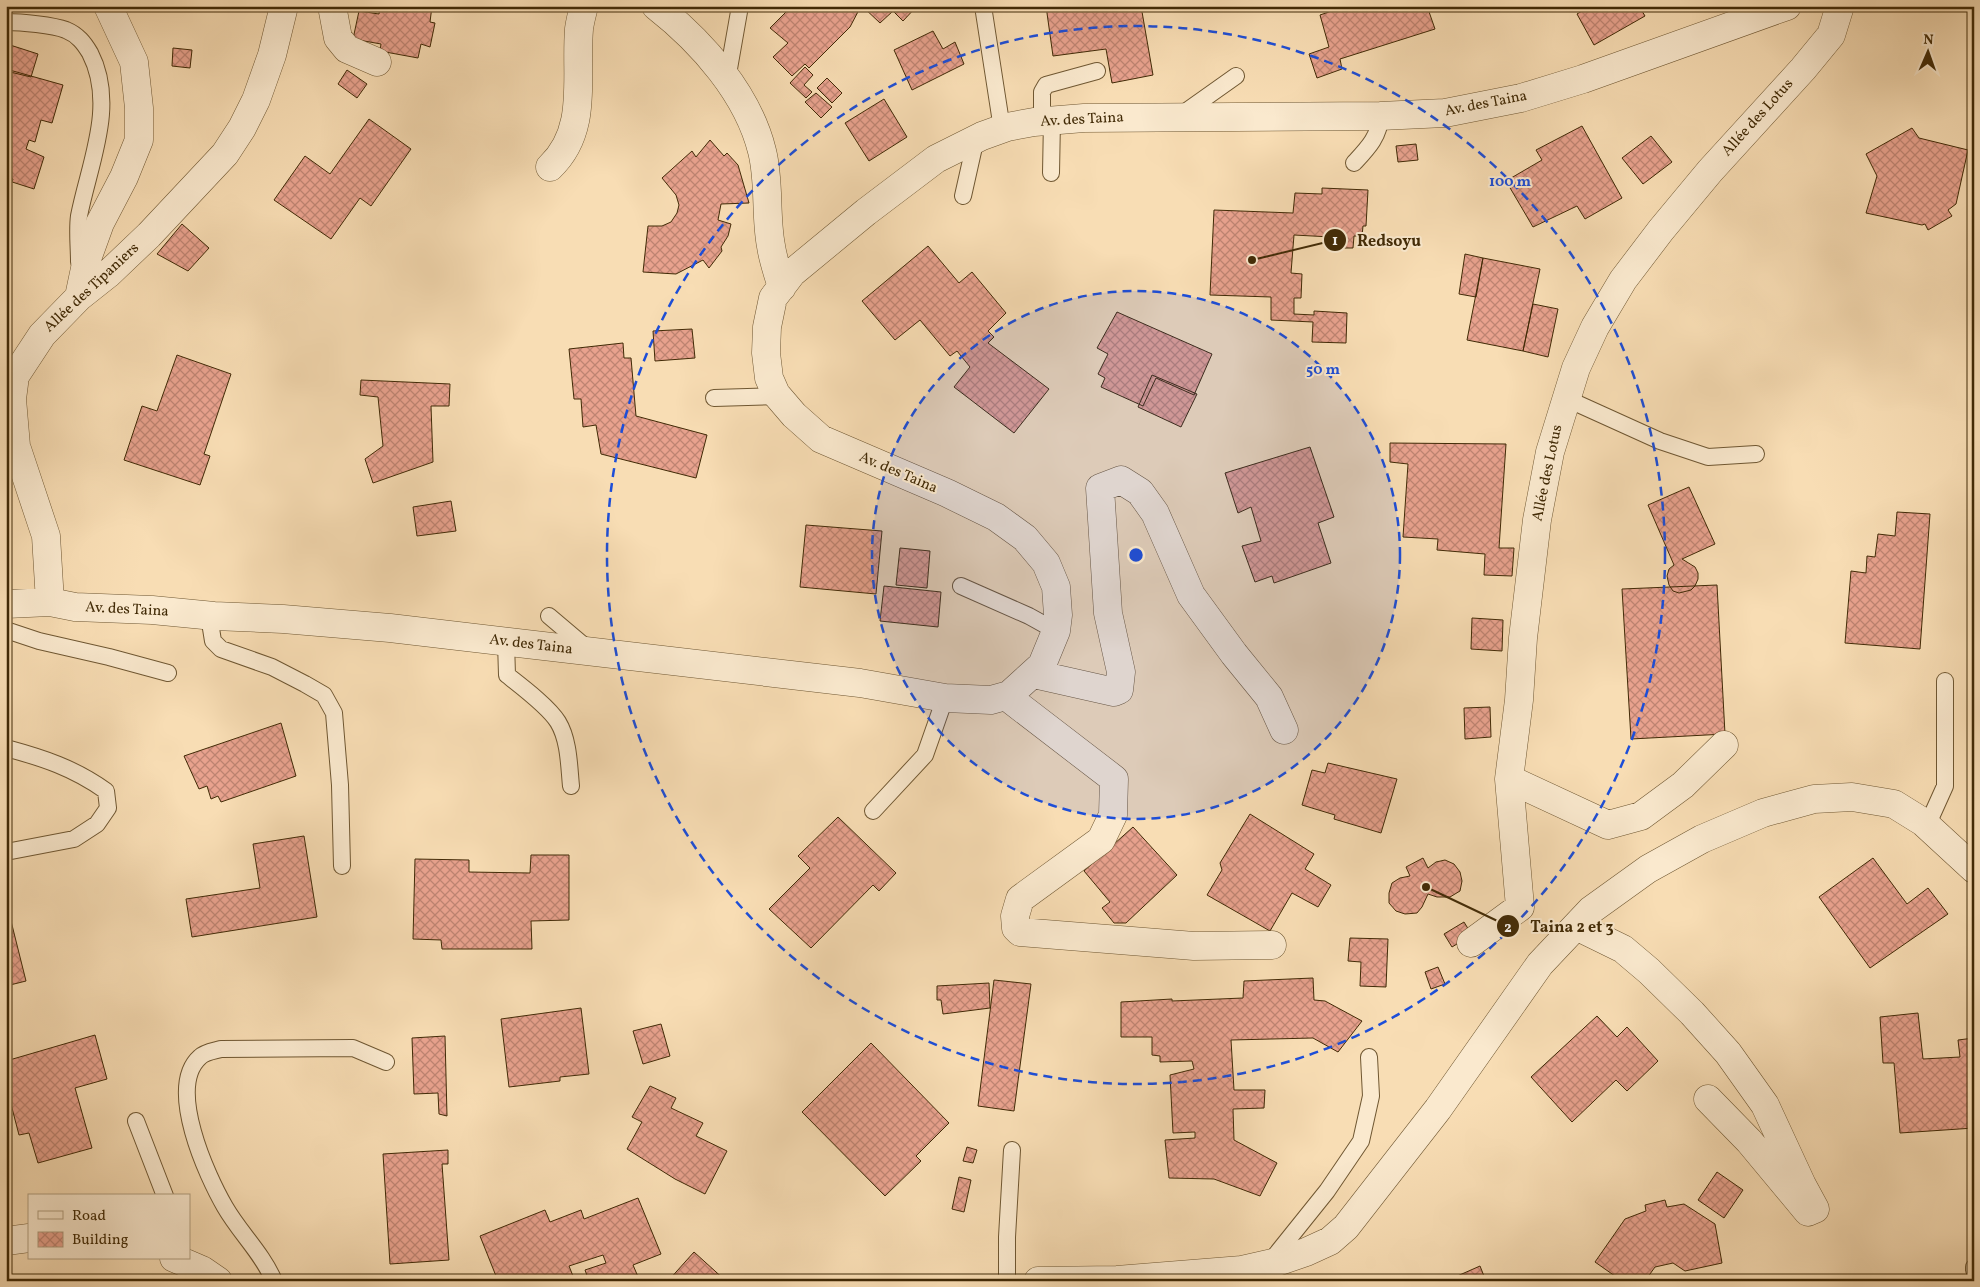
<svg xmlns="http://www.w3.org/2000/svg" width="1980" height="1287" font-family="Vollkorn,serif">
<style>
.building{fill:url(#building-cross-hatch);stroke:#412a06}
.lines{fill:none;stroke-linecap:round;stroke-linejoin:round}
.service-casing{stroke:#6f5732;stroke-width:18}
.minor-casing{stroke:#6f5732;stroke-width:29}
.service{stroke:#fae9ce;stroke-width:16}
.minor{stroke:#fae9ce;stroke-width:28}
.ring{fill:none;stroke:#1d4ed8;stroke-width:2.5;stroke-dasharray:9 6}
.labels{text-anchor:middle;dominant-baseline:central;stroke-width:4;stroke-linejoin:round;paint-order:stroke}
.street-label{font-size:15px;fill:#412a06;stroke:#fae9ce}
.centre{fill:#1d4ed8;stroke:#fae9ce;stroke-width:2.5}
.ring-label{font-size:15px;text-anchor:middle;font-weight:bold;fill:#1d4ed8;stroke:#fae9ce;stroke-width:4;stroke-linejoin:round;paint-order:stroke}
.leader{fill:none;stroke:#412a06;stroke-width:2}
.callout-dot{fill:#412a06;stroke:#fae9ce;stroke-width:2}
.mark-label{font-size:15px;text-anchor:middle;font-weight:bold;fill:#fff}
.callout-label{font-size:16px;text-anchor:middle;font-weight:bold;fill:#412a06;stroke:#fae9ce;stroke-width:4;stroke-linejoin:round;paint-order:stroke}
</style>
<defs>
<pattern id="building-cross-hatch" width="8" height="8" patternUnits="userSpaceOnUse" patternTransform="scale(1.25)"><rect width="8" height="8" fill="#e8a28e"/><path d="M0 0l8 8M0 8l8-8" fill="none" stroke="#be8472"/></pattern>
</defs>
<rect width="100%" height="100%" fill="#f8ddb4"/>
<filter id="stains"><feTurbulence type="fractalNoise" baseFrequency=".004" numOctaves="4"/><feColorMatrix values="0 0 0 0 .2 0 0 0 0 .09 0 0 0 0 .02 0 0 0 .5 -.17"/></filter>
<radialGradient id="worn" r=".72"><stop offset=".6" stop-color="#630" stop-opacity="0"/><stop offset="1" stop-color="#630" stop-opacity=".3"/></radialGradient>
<path class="building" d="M380,6h52l-2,16 5,1 -5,24 -9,-3 -3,14 -38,-7 1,-7 -28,-5 6,-28 20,3z
M792,6h69l-11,21 -41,41 -4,-4 -13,12 -19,-19 15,-14 -18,-15z
M862,6h55l-14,15 -10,-10 -13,12z
M1046,6h95l12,69 -41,8 -6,-34 -53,7z
M1346,6h81l8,23 -95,30 2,10 -25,9 -8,-24 20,-7 -9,-32z
M1590,6h49l6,10 -51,29 -17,-31z
M933,31l10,18 12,-7 9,22 -52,26 -18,-40z
M7,44l31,10 -7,23 -25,-6z
M173,48l19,2 -2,18 -18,-2z
M805,67l8,8 -9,10 8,7 -6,6 -16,-15z
M6,69l57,16 -11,38 -11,-3 -6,22 -6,-2 -3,9 18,8 -10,32 -28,-9z
M347,70l20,14 -10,14 -19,-14z
M827,78l15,15 -10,10 -15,-15z
M816,93l16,14 -11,11 -16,-16z
M884,99l23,38 -38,24 -24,-38z
M369,119l42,30 -40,57 -11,-8 -29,41 -57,-39 31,-44 25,18z
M1582,126l40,72 -37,21 -8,-13 -44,21 -27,-46 36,-21 -6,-10z
M1912,128l7,10 49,12 -12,54 -8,6 4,6 -24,14 -3,-6 -3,1 -56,-12 11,-37 -11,-22z
M1651,136l21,26 -29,22 -21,-26z
M710,140l14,16 3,-3 11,12 11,38 -28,1 -3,16 13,4 -3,12 -7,11 1,4 -13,17 -6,-8 -27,14 -33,-2 5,-46h14l9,-4 6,-9 2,-8 -3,-10 -14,-17 30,-27 4,6z
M1416,144l2,16 -20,2 -2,-16z
M6,177l7,2 -7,21z
M1322,188l46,2 -2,36h-3l-1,10h-8l-1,12h-22v-11l-37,-2 -3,38 11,1 -1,24h-7v16l20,1v-4l33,2 -1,30 -34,-1 1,-20 -42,-2v-23l-61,-2 4,-85 79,3 2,-20 27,1z
M182,224l27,24 -21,23 -31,-17z
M928,246l31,37 13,-11 34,41 -18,18 6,6 -6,6 61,46 -35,44 -60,-46 16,-20 -13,-16 -7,5 -30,-36 -25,20 -33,-39z
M1465,254l18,4 -7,39 -17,-3z
M1483,258l57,11 -17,82 -56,-11z
M1533,304l25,5 -10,48 -25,-6z
M1117,312l95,42 -18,41 -38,-17 -13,28 -42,-19 4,-9 -7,-4 10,-20 -11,-6z
M692,329l3,29 -40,3 -2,-30z
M623,343l1,15h7l5,58 71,19 -11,43 -95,-24 -5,-29 -13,2 -2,-28h-7l-5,-50z
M177,355l54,19 -27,80 6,2 -10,29 -76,-25 18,-54 15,5z
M1152,375l45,19 -16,33 -43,-20z
M361,380l89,4 -1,22h-18l2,56 -60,21 -8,-24 18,-13 -5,-49 -18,-2z
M1390,443l116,1 -7,104h15l-2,28 -28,-1 1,-21 -48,-4 1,-11 -35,-2 5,-73 -18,-2z
M1310,447l24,70 -16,6 13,40 -57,20 -2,-7 -17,6 -13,-36 19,-5 -10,-34 -13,6 -13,-40z
M1689,487l26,57 -33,15 13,8 3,6v6l-3,7 -4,4 -12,3 -6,-2 -4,-6 -2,-9 2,-7 5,-4 -26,-60z
M451,501l5,30 -39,5 -4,-29z
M1897,512l33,2 -10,135 -75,-6 6,-72 15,2 1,-17 8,1 3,-23 17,2z
M806,525l76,6 -6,63 -76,-7z
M900,548l30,3 -3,37 -31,-3z
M1717,585l8,149 -94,5 -9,-150z
M884,586l57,6 -3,35 -58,-6z
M1472,618l31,2 -1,31 -31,-2z
M1490,707l1,30 -26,2 -1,-31z
M281,723l15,53 -75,26 -3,-6 -7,3 -4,-13 -8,3 -15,-33z
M1328,763l69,16 -16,54 -47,-14 1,-4 -33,-10 10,-35 13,3z
M1250,814l64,40 -9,15 26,16 -13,22 -26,-14 -22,38 -63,-36 15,-25 -2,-7z
M838,817l58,56 -17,18 -6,-6 -62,63 -42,-39 41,-41 -12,-12z
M1133,827l44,48 -51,48h-12l-12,-15 8,-6 -26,-31z
M304,836l13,81 -125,20 -6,-38 74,-11 -7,-44z
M531,855h38v65l-38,1 1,28h-90l-1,-9 -28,-1 2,-80 54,1v12l61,1z
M1423,858l5,10 8,-6 9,-2 9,4 6,8 2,9 -2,10 -10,6h-13l-9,-3 -6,13 -5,6 -12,1 -9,-3 -7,-8v-10l3,-10 8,-5 10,-2 -4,-9z
M1873,858l34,46 21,-16 20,26 -78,54 -51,-71z
M11,921l15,60 -20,5v-63z
M1464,922l8,13 -20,12 -8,-13z
M1350,938l38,1 -2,48 -26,-1 1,-24 -13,-1z
M1438,967l7,17 -14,5 -6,-17z
M1313,978l1,22 11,1 37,20 -24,31 -25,-14 -82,2 3,50h31l-1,18 -31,1 1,31 43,23 -17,33 -46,-17 -45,-1 -4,-38 30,-2v-6l-22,1 -3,-58 24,-6 -2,-8 -32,1v-6l-8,-1v-18h-31v-35l51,-3v2l71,-3 1,-17z
M994,980l37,4 -17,127 -36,-5z
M989,983l1,25 -47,6 -2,-14h-4v-14z
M581,1008l8,66 -29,3v4l-51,6 -8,-68z
M1918,1013l5,46 37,-2 -2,-17 16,-2v90l-74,5 -6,-70h-11l-3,-46z
M1597,1016l20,21 10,-10 31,34 -31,30 -11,-11 -44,42 -41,-45z
M661,1024l9,32 -27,8 -10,-33z
M95,1035l12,44 -32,9 17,60 -54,15 -9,-30 -10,2 -13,-50v-24z
M445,1036l2,80 -8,-2 -1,-21 -24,1 -2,-56z
M871,1043l78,80 -33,33 5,5 -36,35 -83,-84z
M650,1086l26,12 -5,10 32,15 -7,13 31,15 -22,43 -30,-15 -48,-30 15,-27 -10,-5z
M967,1147l10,3 -4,13 -10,-2z
M448,1150v14h-6l7,96 -59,4 -7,-110z
M1717,1172l26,18 -19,28 -26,-18z
M959,1177l12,3 -7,32 -12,-3z
M638,1198l23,56 -28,11 6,14 -6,2h-44l-4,-11 21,-7 -3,-8 -34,11 6,15h-77l-18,-45 65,-26 5,12 31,-12 3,9z
M1665,1200l2,7 17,-3 31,20 7,39 -37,8 -12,-8 -18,4 -10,14h-23l-27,-19 30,-43 21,-8 -1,-6z
M694,1252l32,29h-58z
M1480,1266l6,15h-40z"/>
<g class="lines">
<defs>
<path id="service" d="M983,6l19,123
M6,22c15,0 47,3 60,8 12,5 18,13 24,23 27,52 -1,111 -11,163 -2,14 0,31 0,46
M727,80l13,-74
M1181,115l55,-39
M1042,122v-30l4,-7 51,-14
M1354,163c13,-14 26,-27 26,-47
M1051,173l1,-53
M963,196l13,-58
M714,398l65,-2
M1565,398l95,43 48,16 48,-3
M961,586l68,30 27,15
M209,616l4,25 8,8 51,18 33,17 19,11 10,18 6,72 2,81
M549,616l39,33
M6,630l33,11 70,16 59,16
M506,642l1,33c14,11 42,32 51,47 11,18 11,44 13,64
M6,748c37,10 68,20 100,43l2,17 -11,16 -23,15 -68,13
M873,811l52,-56 20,-57
M1927,826l18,-40v-105
M136,1121l29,75
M1270,1262l57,-71 34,-50 10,-45 -2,-39
M1974,1267v3
M274,1281c-12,-28 -34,-48 -49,-74 -18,-31 -59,-120 -25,-150 5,-5 14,-6 21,-8l132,-1 33,14
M1007,1281v-44l5,-87"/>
<path id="minor" d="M332,6l6,32 9,11 30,13
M656,6c46,36 92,88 106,145 8,31 3,64 9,95 2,14 7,28 11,41
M550,167c39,-37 25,-90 29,-138 1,-8 3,-15 5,-23
M79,297l8,-38 13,-36 24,-46 15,-37v-32l-5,-46 -26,-56
M50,602l-4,-66 -30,-90 -4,-47 3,-23 27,-41 37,-38 29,-23 41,-39 76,-81 17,-26 14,-28 16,-45 12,-49
M6,604l44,-2 25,5 77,3 62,6 69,3 107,9 470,55 85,15 46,2 18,-5 33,-30 14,-34 2,-16 -2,-28 -10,-24 -21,-25 -29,-21 -49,-24 -126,-54 -27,-24 -18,-21 -7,-16 -3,-25 1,-26 6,-29 19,-25 74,-61 70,-53 46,-23 25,-9 27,-5 50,-4 296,-2 65,-3 76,-15 62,-19 204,-73
M1034,674l80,18 5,-2 2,-18 -13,-59 -8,-125 21,-8 19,12 15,21 36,82 43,59 35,43 15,33
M1006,696l108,83 -1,36 -12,25 -81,59 -5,17 1,12 4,4 174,14 78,-1
M1724,745l-41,40 -42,31 -33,9 -99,-46 10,-79 4,-62 14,-118 13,-68 26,-84 19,-41 28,-47 38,-50 49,-59 93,-102 28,-34 9,-29
M1576,926l47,23 26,22 43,42 36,40 37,52 37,80 13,24 -7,3 -59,-71 -41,-42
M1471,943l49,-36 -11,-128
M6,1241l23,-3
M174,1258l28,12 16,11
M1038,1281l79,-1 125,-10 35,-8 29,-10 24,-11 16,-14 92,-118 102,-145 51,-54 57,-41 54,-30 61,-26 51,-14 38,-2 42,7 29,18 51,47"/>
</defs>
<use href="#service" class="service-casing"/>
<use href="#minor" class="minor-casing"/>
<use href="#service" class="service"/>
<use href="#minor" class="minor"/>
</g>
<circle cx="1136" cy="555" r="264" fill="#1d4ed8" fill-opacity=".12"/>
<g class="ring">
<circle cx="1136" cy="555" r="264"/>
<circle cx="1136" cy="555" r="529"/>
</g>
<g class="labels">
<g class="street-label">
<text transform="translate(1486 104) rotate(-11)">Av. des Taina</text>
<text transform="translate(1758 118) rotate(-48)">Allée des Lotus</text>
<text transform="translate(1082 120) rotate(-3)">Av. des Taina</text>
<text transform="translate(92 288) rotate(-43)">Allée des Tipaniers</text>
<text transform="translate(898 473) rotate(23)">Av. des Taina</text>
<text transform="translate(1548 473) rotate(-78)">Allée des Lotus</text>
<text transform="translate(127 610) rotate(3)">Av. des Taina</text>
<text transform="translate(531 645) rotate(7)">Av. des Taina</text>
</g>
</g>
<circle cx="1136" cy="555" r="8" class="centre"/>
<g class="ring-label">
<text x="1510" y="186">100 m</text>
<text x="1323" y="374">50 m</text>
</g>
<path class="leader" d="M1252 260L1335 240M1426 887L1508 926"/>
<g class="callout-dot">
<circle cx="1252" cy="260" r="5"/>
<circle cx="1426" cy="887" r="5"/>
<circle cx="1335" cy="240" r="12"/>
<circle cx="1508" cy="926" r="12"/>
</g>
<g class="mark-label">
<text x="1335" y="245">1</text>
<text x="1508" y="932">2</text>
</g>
<g class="callout-label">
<text x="1389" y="246">Redsoyu</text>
<text x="1572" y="932">Taina 2 et 3</text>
</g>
<rect width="1980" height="1287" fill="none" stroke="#f8ddb4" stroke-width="25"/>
<rect x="8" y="8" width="1965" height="1272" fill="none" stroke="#412a06" stroke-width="2.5"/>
<rect x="12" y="12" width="1955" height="1262" fill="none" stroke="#412a06"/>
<rect x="28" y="1194" width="162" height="65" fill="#fae9ce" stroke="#b09d7e"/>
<rect x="38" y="1211" width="25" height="8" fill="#fae9ce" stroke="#b09d7e"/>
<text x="72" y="1220" font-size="15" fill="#412a06">Road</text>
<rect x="38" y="1232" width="25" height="15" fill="url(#building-cross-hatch)" stroke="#b09d7e"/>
<text x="72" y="1244" font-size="15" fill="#412a06">Building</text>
<g transform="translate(1928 52) rotate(2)" stroke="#fae9ce" stroke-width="4" paint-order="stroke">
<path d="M0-4L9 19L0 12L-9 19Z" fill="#412a06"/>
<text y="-8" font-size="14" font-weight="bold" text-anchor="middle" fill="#412a06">N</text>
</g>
<rect width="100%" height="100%" filter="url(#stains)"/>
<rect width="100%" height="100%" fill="url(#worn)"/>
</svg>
